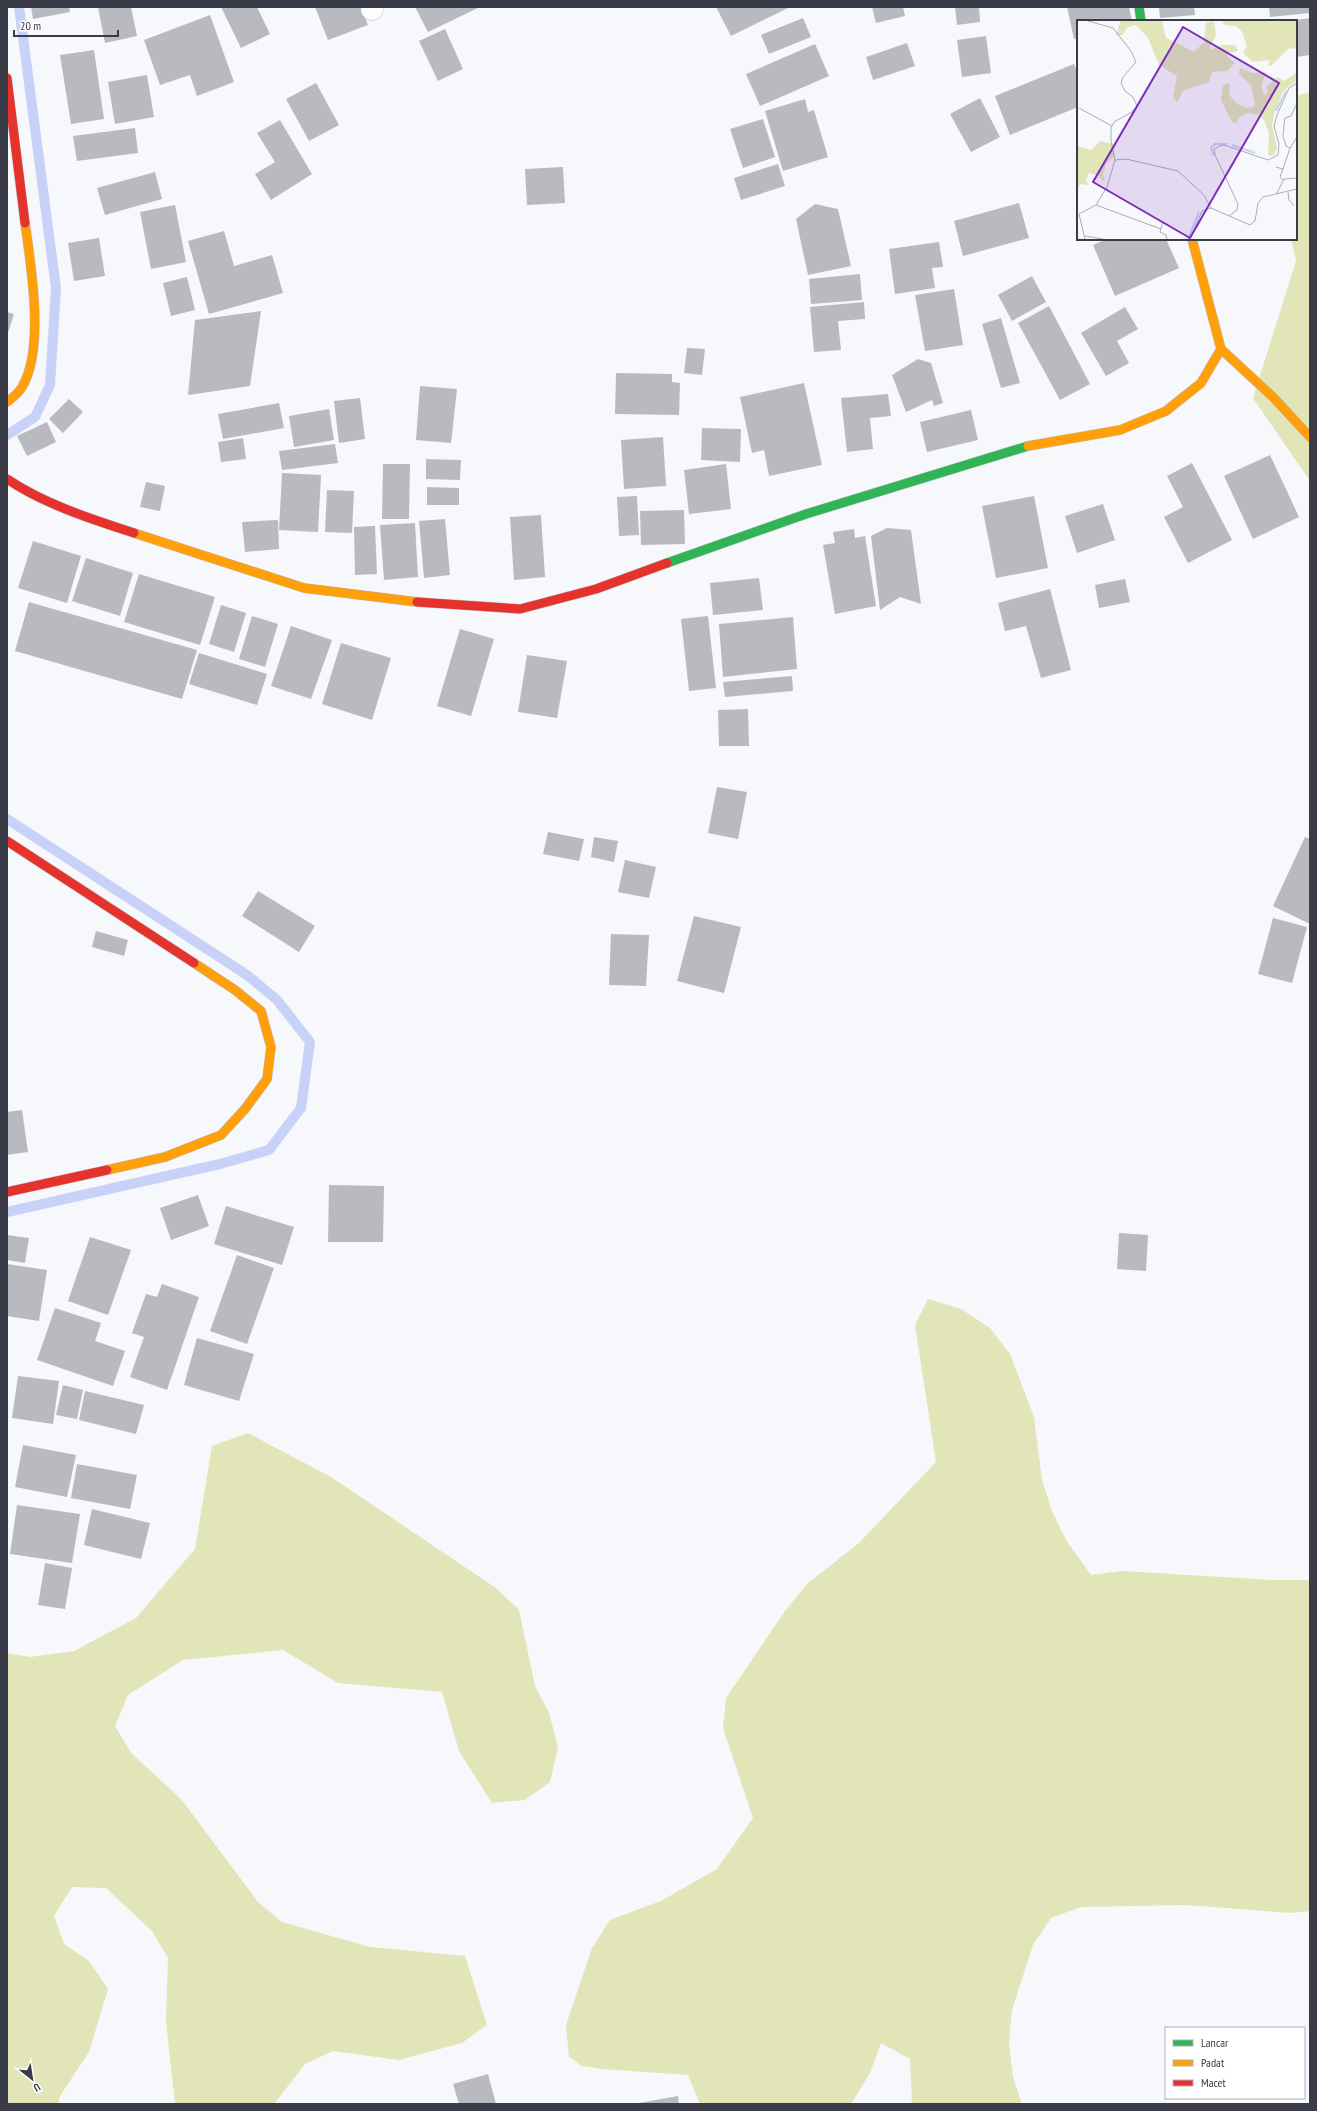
<svg xmlns="http://www.w3.org/2000/svg" width="1317" height="2111" font-family="'PT Sans Narrow',sans-serif">
<style>
.green{fill:#e2e5b8}
.lines{fill:none;stroke-linecap:round;stroke-linejoin:round}
.stream{stroke:#c8d2f8;stroke-width:10}
.building{fill:#b8bac0}
.street-casing{stroke:#c0c2c8;stroke-width:23}
.fast-casing{stroke:#c0c2c8;stroke-width:10}
.slow-casing{stroke:#c0c2c8;stroke-width:10}
.jam-casing{stroke:#c0c2c8;stroke-width:10}
.street{stroke:#fefefe;stroke-width:22}
.fast{stroke:#30b455;stroke-width:9}
.slow{stroke:#ff9f0a;stroke-width:9}
.jam{stroke:#e5322d;stroke-width:9}
.inset-river{fill:none;stroke:#c8d2f8;stroke-width:2}
.inset-road{fill:none;stroke:#aaadb3;stroke-width:1}
.view{fill:#7b2cbf;fill-opacity:0.15;stroke:#7b2cbf;stroke-width:2}
.inset-edge{fill:none;stroke:#393c46;stroke-width:2}
</style>
<rect width="100%" height="100%" fill="#f6f8fb"/>
<path class="green" d="M1310,92v389l-57,-83 43,-137 -5,-22h5v-143z
M928,1299l33,10 29,19 20,26 24,63 8,63 10,31 14,29 25,35 31,-4 150,9h38v331l-20,2 -104,-8 -105,2 -30,11 -18,27 -21,65 -3,33 4,34 9,27h-110l-2,-45 -29,-16 -11,30 -19,31h-151l-12,-29 -86,-6 -20,-3 -13,-9 -3,-32 26,-77 18,-28 51,-19 56,-32 36,-51 -30,-90 3,-30 59,-87 22,-27 52,-41 77,-81 -21,-137z
M248,1433l83,44 165,111 23,22 16,76 14,27 9,34 -8,35 -25,18 -33,3 -33,-52 -17,-59 -104,-9 -55,-33 -100,10 -55,35 -13,31 16,27 50,46 77,103 24,20 88,25 95,9 22,69 -25,18 -63,17 -66,-9 -28,13 -31,40h-99l-9,-82 2,-64 -16,-27 -46,-43 -34,-1 -18,29 10,28 25,17 19,28 -19,63 -29,44 -2,8h-51v-451l23,4 44,-6 62,-33 59,-69 17,-103z"/>
<g class="lines">
<path class="stream" d="M7,435l28,-18 15,-32 6,-97 -37,-281
M7,819l240,156 30,25 33,42 -9,66 -32,42 -49,14 -213,48"/>
</g>
<path class="building" d="M31,7h38l1,5 -37,7z
M98,7h33l6,29 -32,7z
M221,7h36l13,27 -29,14z
M315,7h46l7,18 -40,15z
M415,7h65l-52,25z
M716,7h74l-59,29z
M872,7h31l2,9 -29,7z
M955,7h24l1,15 -23,3z
M1067,7h62l3,14h-54v17l-4,1z
M1159,7h35l1,8 -35,3z
M1269,7h41v6l-40,4z
M210,15l24,67 -37,14 -7,-21 -30,10 -16,-45z
M803,18l8,19 -42,17 -8,-19z
M1310,18v37l-14,2v-37z
M445,29l18,40 -25,12 -19,-40z
M986,36l5,37 -29,4 -5,-37z
M907,43l8,23 -42,14 -7,-23z
M815,44l14,32 -69,30 -14,-32z
M94,50l10,69 -33,5 -11,-69z
M1074,64l4,11v32l-68,28 -15,-39z
M147,75l7,42 -39,7 -7,-42z
M316,83l23,42 -30,16 -23,-42z
M980,98l20,39 -29,15 -21,-38z
M805,99l3,13 6,-2 14,47 -45,14 -18,-60z
M763,119l12,38 -32,11 -13,-39z
M280,120l32,54 -41,26 -16,-26 20,-12 -18,-29z
M135,128l3,25 -61,8 -4,-25z
M778,164l7,22 -44,14 -7,-22z
M563,167l2,36 -38,2 -2,-36z
M155,172l7,27 -57,16 -8,-27z
M1019,203l10,35 -66,18 -9,-35z
M815,204l23,5 13,57 -43,9 -12,-56z
M175,205l11,57 -35,7 -11,-57z
M224,231l10,35 38,-11 11,38 -74,21 -21,-73z
M99,238l6,38 -31,5 -6,-38z
M1107,239h59l13,29 -64,28 -22,-51z
M939,242l4,25 -11,1 3,20 -40,6 -6,-45z
M860,274l2,26 -51,4 -2,-25z
M1032,276l14,26 -34,19 -14,-26z
M187,277l8,33 -24,6 -8,-33z
M954,289l9,56 -38,6 -10,-56z
M864,302l1,17 -27,2 3,29 -27,2 -4,-45z
M1049,306l41,78 -30,16 -42,-77z
M1125,307l13,22 -21,12 12,22 -23,13 -25,-43z
M261,311l-11,75 -62,9 7,-75z
M7,312l7,2 -7,22z
M1001,318l19,65 -19,5 -19,-64z
M687,348l18,1 -3,26 -18,-2z
M918,359l13,4 12,40 -9,3 -2,-6 -26,12 -14,-37z
M616,373l56,1v8l8,1 -1,32 -64,-1z
M804,383l18,82 -53,11 -5,-26 -12,3 -12,-56z
M420,386l37,3 -6,54 -35,-3z
M888,394l3,22 -21,2 3,31 -26,3 -6,-54z
M360,398l5,41 -26,4 -5,-42z
M69,399l14,13 -20,21 -14,-14z
M279,403l5,25 -61,11 -5,-25z
M329,409l5,31 -40,7 -5,-31z
M971,410l7,30 -51,12 -7,-30z
M47,422l9,20 -29,14 -10,-20z
M702,428l39,1 -1,33 -39,-2z
M663,437l3,49 -42,3 -3,-49z
M243,438l3,21 -25,3 -3,-20z
M335,444l3,19 -56,7 -3,-19z
M1270,455l29,62 -46,22 -29,-63z
M426,459l35,1 -1,20 -34,-1z
M1192,463l40,77 -44,23 -24,-46 19,-10 -16,-31z
M383,464h27l-1,55h-27z
M726,464l5,45 -42,5 -5,-44z
M282,473l39,2 -3,57 -39,-2z
M146,482l19,4 -5,25 -20,-4z
M427,487l32,1v17h-32z
M327,490l27,1 -2,42 -27,-1z
M637,496l2,39 -20,1 -2,-39z
M1034,496l14,72 -52,10 -14,-72z
M1103,504l12,36 -38,13 -12,-37z
M684,510l1,34 -44,1 -1,-34z
M541,515l4,62 -31,3 -4,-63z
M445,519l5,56 -26,3 -5,-57z
M278,520l1,29 -34,3 -3,-30z
M415,523l3,54 -34,3 -4,-55z
M375,526l2,48 -22,1 -1,-48z
M887,528l24,2 10,74 -21,-7 -20,13 -9,-74z
M854,529l1,9 10,-2 11,70 -41,8 -12,-69 12,-2 -2,-11z
M33,541l48,15 -14,47 -49,-15z
M86,558l47,15 -13,43 -48,-15z
M139,574l76,23 -15,48 -76,-23z
M759,578l4,32 -50,5 -3,-32z
M1125,579l5,23 -31,6 -4,-23z
M1050,589l21,81 -30,8 -15,-52 -21,5 -7,-28z
M29,602l168,48 -15,49 -167,-48z
M221,605l25,8 -12,39 -25,-8z
M252,616l26,8 -13,43 -26,-8z
M708,616l8,72 -27,3 -8,-72z
M793,617l4,52 -74,8 -4,-53z
M291,626l41,14 -21,59 -40,-13z
M460,629l34,10 -23,77 -34,-10z
M341,643l50,15 -19,62 -50,-16z
M199,653l68,21 -10,31 -68,-21z
M527,655l40,6 -10,57 -39,-6z
M792,676l1,15 -68,6 -2,-15z
M748,709l1,37h-30l-1,-36z
M717,787l30,5 -9,47 -30,-6z
M548,832l36,7 -5,22 -36,-7z
M594,837l24,4 -4,21 -23,-5z
M1305,837l5,2v85l-37,-18z
M625,860l31,7 -7,31 -31,-6z
M258,891l57,35 -16,26 -57,-36z
M694,916l47,11 -17,66 -47,-12z
M1273,918l34,9 -15,56 -34,-9z
M96,931l32,9 -4,16 -32,-9z
M611,934l38,1 -3,51 -37,-1z
M22,1110l6,42 -21,3v-43z
M329,1185l55,1 -1,56h-55z
M198,1195l11,31 -38,14 -11,-32z
M226,1206l68,21 -12,38 -68,-21z
M1119,1233l29,2 -2,36 -29,-2z
M7,1235l22,3 -4,25 -18,-3z
M90,1237l41,13 -23,65 -40,-14z
M237,1255l37,13 -27,76 -37,-13z
M7,1264l40,6 -8,51 -32,-5z
M162,1284l37,13 -32,93 -37,-13 14,-40 -12,-4 14,-39 11,3z
M55,1308l46,15 -6,18 30,10 -12,35 -76,-26z
M197,1338l57,16 -15,47 -55,-16z
M18,1376l41,5 -6,43 -41,-6z
M63,1385l20,5 -6,29 -21,-4z
M85,1391l59,14 -8,29 -57,-14z
M23,1445l53,10 -9,42 -52,-10z
M77,1464l60,11 -7,34 -59,-11z
M17,1505l63,9 -8,49 -62,-9z
M92,1509l58,14 -9,36 -57,-14z
M45,1563l27,5 -7,41 -27,-4z
M488,2074l8,30h-37l-6,-20z
M678,2096l1,8h-40v-1z"/>
<g class="lines">
<defs>
<path id="street" d="M372,7v2"/>
<path id="fast" d="M1139,7l2,14
M667,563l139,-49 222,-68"/>
<path id="slow" d="M1192,239l29,110 52,48 37,40
M7,402c5,-4 12,-9 15,-15 23,-38 9,-121 3,-164
M1028,446l92,-16 46,-19 35,-28 20,-34
M134,533l170,55 113,14
M107,1170l58,-13 56,-22 24,-26 22,-30 4,-32 -10,-36 -26,-21 -41,-27"/>
<path id="jam" d="M7,78l18,145
M7,479c37,25 84,40 127,54
M417,602l103,7 76,-20 71,-26
M7,841l187,122
M7,1192l100,-22"/>
</defs>
<use href="#street" class="street-casing"/>
<use href="#fast" class="fast-casing"/>
<use href="#slow" class="slow-casing"/>
<use href="#jam" class="jam-casing"/>
<use href="#street" class="street"/>
<use href="#fast" class="fast"/>
<use href="#slow" class="slow"/>
<use href="#jam" class="jam"/>
</g>
<g transform="translate(1077 20)">
<rect width="220" height="220" fill="#f6f8fb"/>
<path d="M43,1h42l4,17 28,14 10,-10 2,-19 8,-2 2,14 -6,13 2,2 10,-5h13l3,6 -10,2 -1,3 8,7 -8,8 -15,1 -3,10 -26,9 -6,12 -4,-7 4,-20 -18,-11 -11,-27 -12,-13 -8,2 -6,8 -6,1zM145,1h75v28l-8,-1 -18,18 -3,-1 2,-5 -17,2 -10,-9 4,-7 -5,-14 -6,-6 -11,-1zM163,48l12,5 14,-1 -5,15 4,9 3,-4 -2,-5 12,-10 6,4 13,-9v8l-14,11 -9,23 -2,12 5,22 -3,7 -6,1 1,-23 -5,-13 -6,-5 -9,-2 -8,3 -5,7 -4,-1 -11,-22 2,-14 5,-3 2,2 -1,10 10,10 8,3 8,-2 -4,-21 -12,-11zM23,121l13,3 2,11 -9,9 -3,11 2,5 -3,1 -3,-5 -10,-3 -3,7 3,5 -9,-1 -3,6v-44l14,4z" fill="#e2e5b8"/>
<path class="inset-river" d="M199,91l10,-20M155,125l23,8M137,136l-3,-8 4,-4h12M111,219l11,-27"/>
<path class="inset-road" d="M2,88l33,18M213,128l-4,-2 -3,-10 1,-11 1,-7 6,-2 6,-13M38,140l11,-1 52,12 26,24 7,13 39,17 5,-4 3,-18 5,-6 34,-8M199,147l7,2 -3,8 3,3M206,149l7,-21 7,-11M211,172l1,8 5,6M200,173l7,-14 13,-1M19,185l65,24M152,196l8,-6 1,-6 -23,-49 -1,-6 8,-4 5,1 41,14 10,-5 1,-11 -5,-18 3,-11 12,-27 8,-5M86,201l-3,11 6,3 1,4M8,216l18,3M8,219l-6,-25 17,-9 11,-18 8,-27 -4,-19v-13l3,-6 18,-10 5,-6 -4,-9 -8,-6 -4,-8 2,-6 13,-15 -5,-11 -18,-23 -25,-7M113,219l12,-28 9,-3"/>
<path class="view" d="M106,7l96,56 -89,155 -97,-56z"/>
<rect width="220" height="220" class="inset-edge"/>
</g>
<rect width="1317" height="2111" fill="none" stroke="#393c46" stroke-width="16"/>
<rect x="1165" y="2027" width="140" height="72" fill="#ffffff" stroke="#b0b1b5"/>
<rect x="1173" y="2040" width="20" height="6" fill="#30b455" stroke="#b0b1b5"/>
<text x="1201" y="2047" font-size="12" fill="#393c46">Lancar</text>
<rect x="1173" y="2060" width="20" height="6" fill="#ff9f0a" stroke="#b0b1b5"/>
<text x="1201" y="2067" font-size="12" fill="#393c46">Padat</text>
<rect x="1173" y="2080" width="20" height="6" fill="#e5322d" stroke="#b0b1b5"/>
<text x="1201" y="2087" font-size="12" fill="#393c46">Macet</text>
<g transform="translate(32 2079) rotate(150)" stroke="#ffffff" stroke-width="3" paint-order="stroke">
<path d="M0-3L7 15L0 10L-7 15Z" fill="#393c46"/>
<text y="-6" font-size="11" font-weight="bold" text-anchor="middle" fill="#393c46">U</text>
</g>
<path d="M14 30v6h104v-6" fill="none" stroke="#393c46" stroke-width="2"/>
<text x="20" y="30" font-size="12" fill="#393c46" stroke="#ffffff" stroke-width="3" paint-order="stroke">20 m</text>
</svg>
